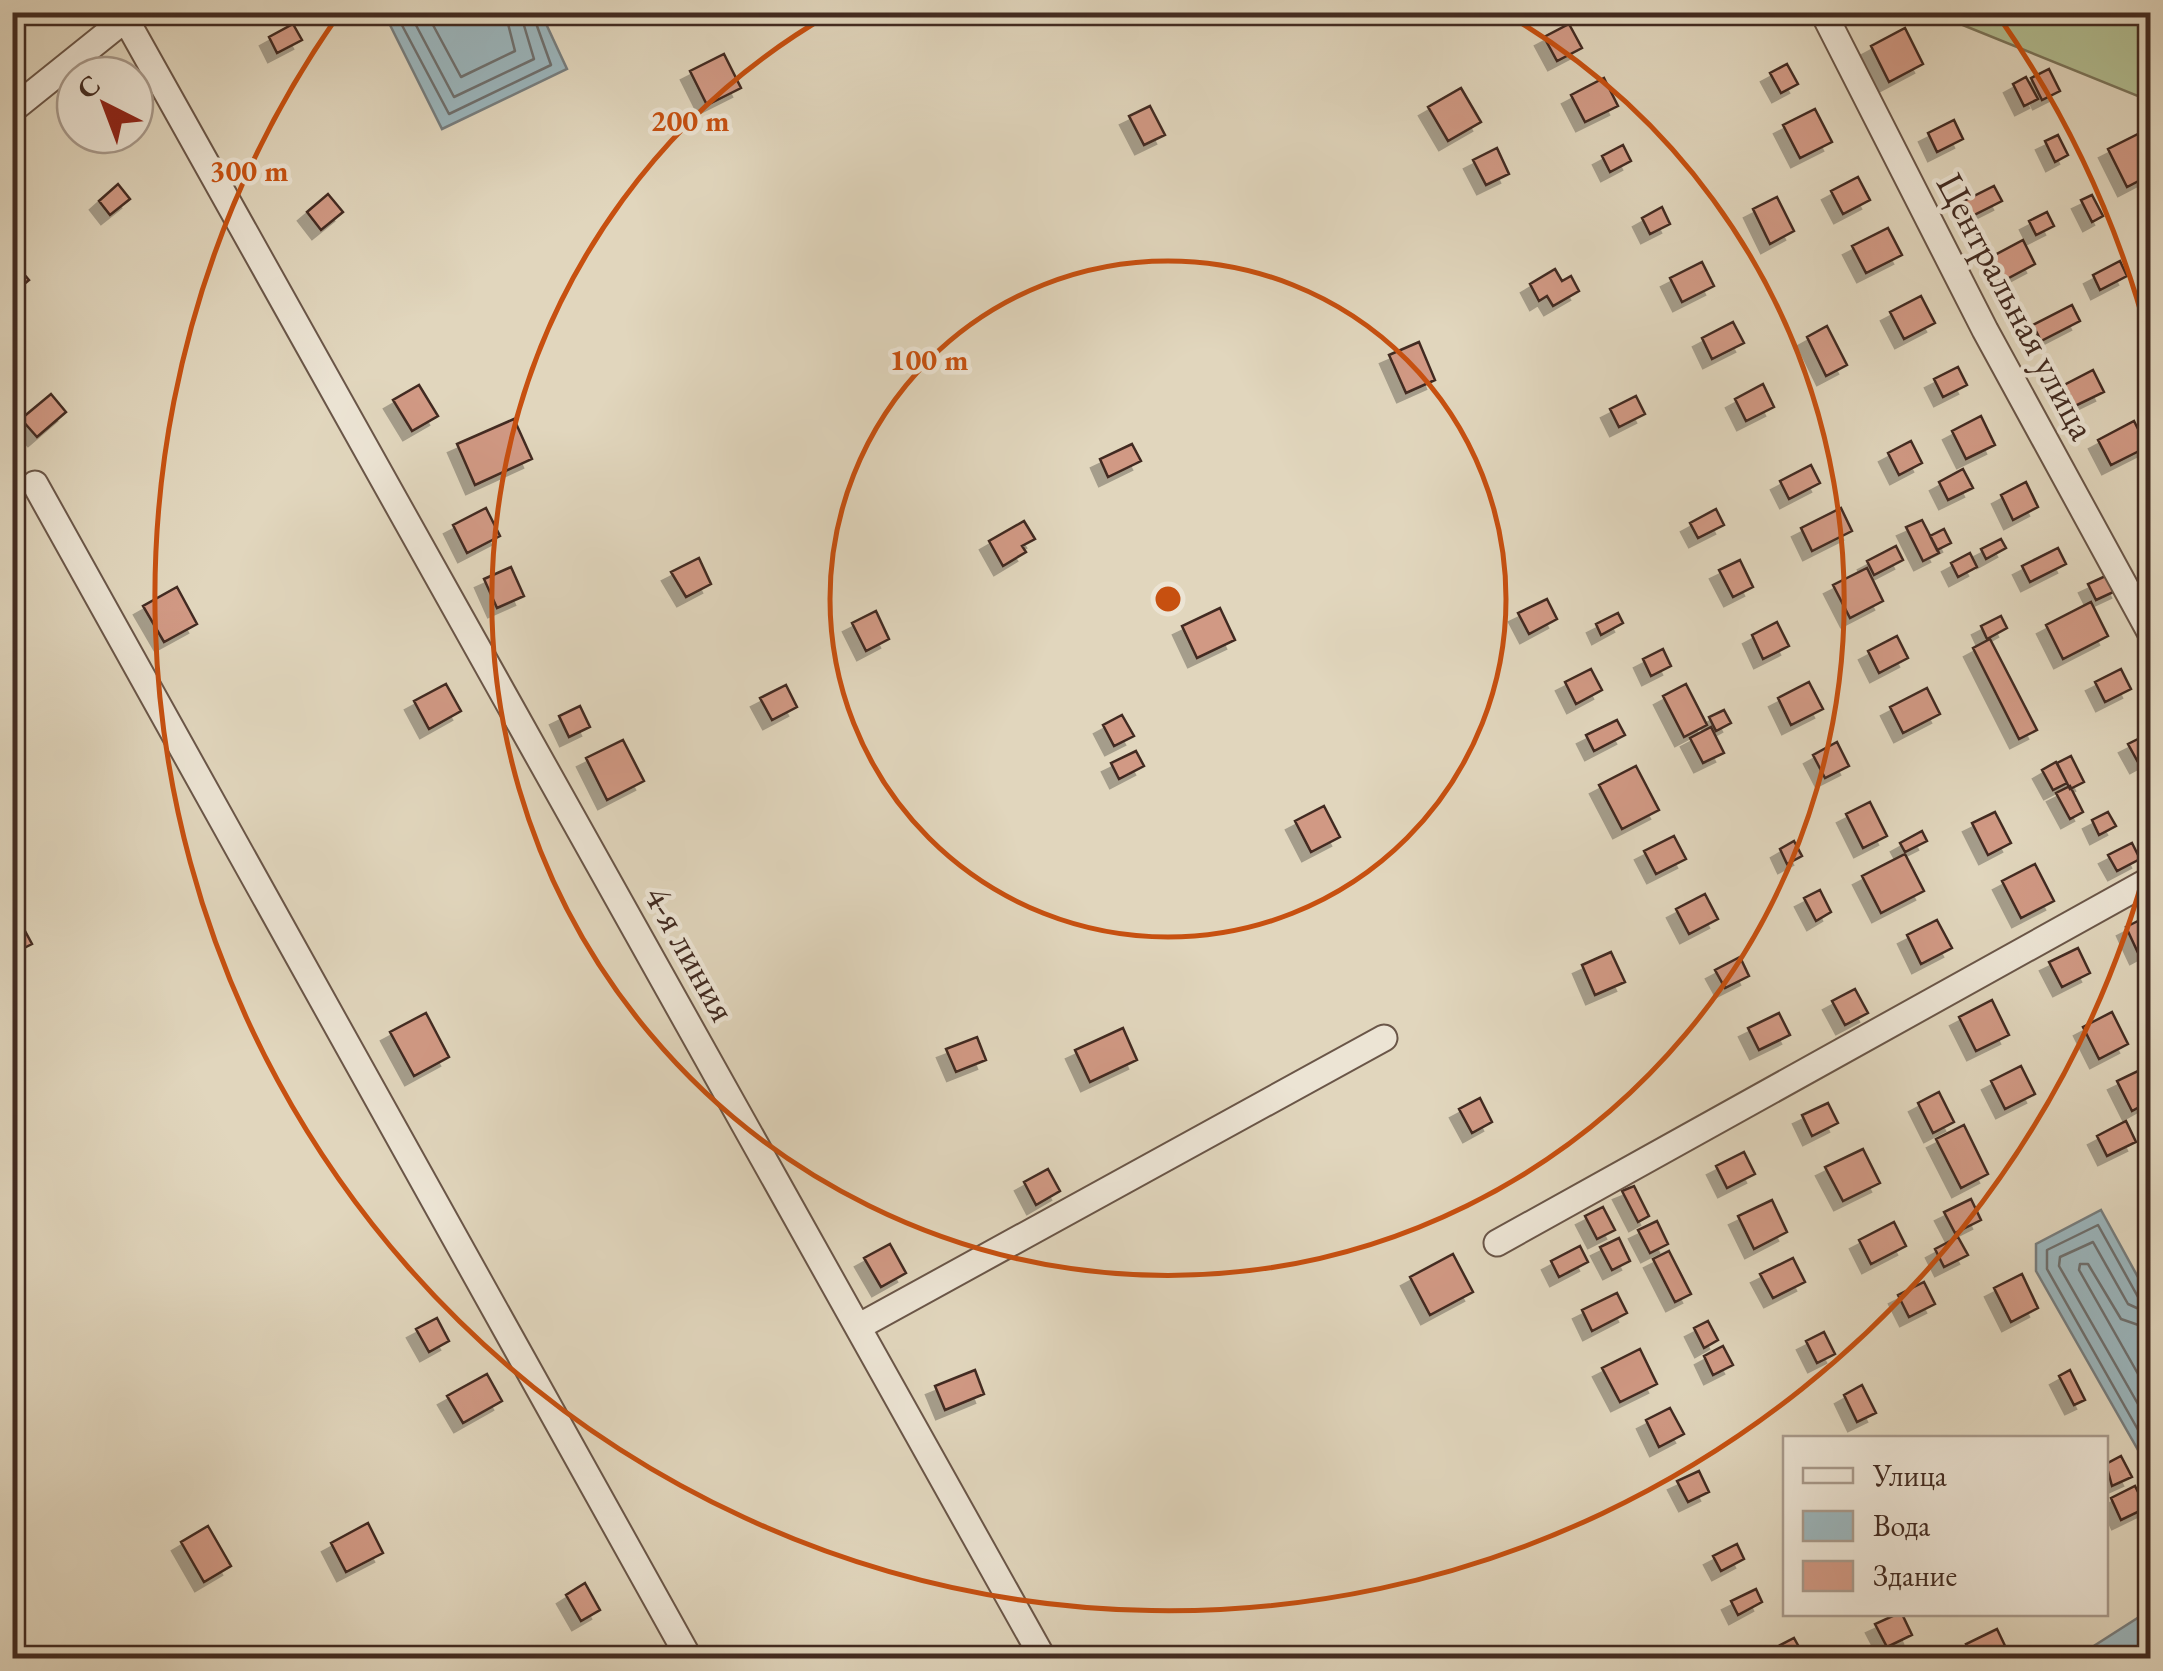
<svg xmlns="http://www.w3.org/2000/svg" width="2163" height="1671" font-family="'EB Garamond',serif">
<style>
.green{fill:#b2be92;stroke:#7a745a;stroke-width:2.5}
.water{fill:#9bb6bd;stroke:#777e7f;stroke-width:2.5}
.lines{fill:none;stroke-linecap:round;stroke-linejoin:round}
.shore{stroke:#6e706f;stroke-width:2.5}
.building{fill:#d19984;stroke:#422b21;stroke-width:2.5;filter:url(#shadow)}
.street-casing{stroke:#6a5648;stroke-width:29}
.street{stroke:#ece4d4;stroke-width:25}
.ring{fill:none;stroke:#c75010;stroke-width:5}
.labels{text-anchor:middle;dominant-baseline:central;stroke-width:9;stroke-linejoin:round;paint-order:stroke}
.street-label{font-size:38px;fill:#422b21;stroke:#ece4d4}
.centre{fill:#c75010;stroke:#ece4d4;stroke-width:5}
.ring-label{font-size:30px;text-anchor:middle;font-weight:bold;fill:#c75010;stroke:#ece4d4;stroke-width:9;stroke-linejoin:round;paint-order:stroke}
</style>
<defs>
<filter id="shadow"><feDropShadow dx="-9" dy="9" stdDeviation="0" flood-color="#0004"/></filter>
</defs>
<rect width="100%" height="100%" fill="#e1d6bd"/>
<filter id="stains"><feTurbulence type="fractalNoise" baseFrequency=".002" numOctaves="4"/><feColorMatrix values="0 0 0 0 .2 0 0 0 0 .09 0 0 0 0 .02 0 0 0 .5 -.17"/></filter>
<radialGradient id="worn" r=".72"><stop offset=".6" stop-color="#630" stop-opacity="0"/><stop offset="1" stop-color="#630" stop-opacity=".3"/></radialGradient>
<path class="green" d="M1933,13h217v88z"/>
<path class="water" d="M384,13h157l26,56 -125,60z
M2101,1210l49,89v172l-114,-200v-27z
M2150,1610v48h-75z"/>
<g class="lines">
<path class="shore" d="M395,12l54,102 102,-49 -19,-53
M409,12l45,85 80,-38 -14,-47
M426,12l35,65 54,-26 -10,-39
M2150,1301l-12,-4 -40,-72 -51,25v19l103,182
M2150,1314l-22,-10 -35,-62 -33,15 -1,9 91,159
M2150,1329l-29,-10 -33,-55h-8l-1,6 71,125"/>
</g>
<path class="building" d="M293,24l9,16 -25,13 -8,-16z
M1569,24l13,24 -25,13 -13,-24z
M1905,28l18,36 -34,18 -18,-36z
M724,54l17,34 -34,17 -17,-34z
M1787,64l11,20 -17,9 -11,-20z
M2049,69l11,22 -18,9 -11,-22z
M2026,77l12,22 -14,7 -11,-22z
M1604,78l14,28 -33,16 -14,-27z
M1461,88l20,34 -33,19 -20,-34z
M1150,106l15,29 -21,10 -15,-29z
M1815,109l17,33 -32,16 -17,-33z
M1954,120l9,19 -26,13 -9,-19z
M2144,131l6,13v31l-23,12 -19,-38z
M2058,135l10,20 -13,7 -10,-21z
M1623,145l8,16 -21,11 -8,-16z
M1497,148l12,26 -23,11 -13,-25z
M1858,177l12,23 -27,14 -12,-23z
M118,184l12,15 -20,16 -11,-14z
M1994,186l8,15 -30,15 -8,-15z
M328,194l15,18 -22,18 -14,-18z
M2092,195l11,21 -11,6 -11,-22z
M1777,197l17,34 -24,13 -17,-35z
M1662,207l8,17 -20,10 -8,-16z
M2047,212l7,14 -18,9 -7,-14z
M1888,228l14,27 -36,18 -14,-27z
M2023,240l12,24 -32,17 -12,-24z
M12,260l17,20 -17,14z
M2120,261l7,15 -27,14 -7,-15z
M1702,262l12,24 -32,16 -12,-24z
M1555,269l7,12 9,-5 8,15 -26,15 -6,-10 -8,5 -9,-17z
M1921,296l14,27 -31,16 -14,-27z
M2072,305l8,16 -39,20 -8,-16z
M1733,322l11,21 -32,16 -10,-21z
M1827,326l20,39 -21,11 -19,-39z
M1419,342l16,38 -29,13 -17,-38z
M1958,367l9,18 -24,12 -9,-18z
M2093,370l11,22 -29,14 -11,-21z
M1763,384l11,23 -28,14 -11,-22z
M419,385l19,31 -26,15 -19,-31z
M51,394l15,18 -29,25 -16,-18z
M1636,396l9,18 -26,13 -9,-18z
M1981,416l14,29 -29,14 -14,-28z
M514,419l18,40 -57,26 -18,-41z
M2134,421l13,26 -36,18 -13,-25z
M1911,441l11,22 -23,12 -11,-22z
M1132,444l9,17 -33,16 -8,-18z
M1811,465l9,18 -31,16 -9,-18z
M1963,469l10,19 -25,12 -9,-18z
M2026,482l12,25 -25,13 -12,-25z
M486,508l14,28 -33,17 -14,-28z
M1841,508l11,23 -40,20 -11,-23z
M1716,509l8,16 -26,13 -8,-15z
M1922,520l17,33 -16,8 -17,-34z
M1024,521l11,18 -13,7 4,6 -23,14 -14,-25z
M1944,529l7,14 -14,7 -7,-14z
M2001,539l5,9 -20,11 -5,-10z
M1896,546l7,14 -29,15 -7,-14z
M2058,548l8,16 -36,18 -8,-16z
M1970,553l7,14 -19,10 -7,-14z
M699,558l12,26 -25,13 -15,-25z
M1740,560l13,27 -20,10 -14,-27z
M511,567l13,29 -27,12 -13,-29z
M1867,568l16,33 -33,17 -17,-33z
M2112,573l8,16 -24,11 -8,-16z
M177,587l20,37 -33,18 -21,-36z
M1547,599l10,20 -28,15 -11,-21z
M2091,602l17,34 -45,23 -17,-34z
M1220,608l15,32 -38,18 -15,-32z
M876,611l13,28 -23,12 -14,-28z
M1618,613l5,10 -22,12 -5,-11z
M2001,616l6,12 -20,11 -6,-13z
M1777,622l12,24 -26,13 -11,-24z
M1897,636l11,22 -29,15 -11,-22z
M1990,639l47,91 -18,9 -46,-91z
M1663,649l8,17 -20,10 -8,-17z
M1591,669l11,21 -26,14 -11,-22z
M2121,669l10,20 -26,13 -10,-20z
M1809,682l14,27 -32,16 -13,-27z
M446,684l15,27 -32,18 -15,-28z
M1686,684l21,41 -23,12 -21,-41z
M786,685l11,22 -25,13 -12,-22z
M1927,688l13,26 -37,19 -13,-26z
M580,706l10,21 -21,10 -10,-21z
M1724,710l7,13 -15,8 -7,-14z
M1122,715l12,21 -20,10 -11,-21z
M1617,720l8,15 -31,16 -8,-16z
M1711,727l13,26 -21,10 -13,-25z
M2150,733v25l-11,6 -11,-20z
M623,740l21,41 -37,19 -21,-42z
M1837,742l12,24 -24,12 -12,-23z
M1136,751l8,15 -25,13 -8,-16z
M2071,756l13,26 -14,7 -13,-26z
M2056,762l11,21 -14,7 -11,-20z
M1636,766l23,44 -37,19 -23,-44z
M2070,786l13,26 -13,7 -14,-26z
M1870,802l17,34 -24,12 -17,-34z
M1324,806l16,31 -29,15 -16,-31z
M1995,812l16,31 -23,12 -16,-32z
M2108,812l8,14 -17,9 -7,-15z
M1922,831l5,10 -22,11 -5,-9z
M1674,836l12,23 -30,15 -12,-23z
M1794,841l8,15 -15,8 -7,-15z
M2132,843l8,16 -23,12 -9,-16z
M1905,854l19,37 -43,22 -19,-37z
M2035,864l19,37 -33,17 -19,-37z
M1820,890l11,22 -15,9 -12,-23z
M1705,894l13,25 -29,15 -13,-25z
M2150,915v34l-11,6 -13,-28z
M18,918l14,26 -20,10v-33z
M1937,920l15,28 -31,16 -14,-29z
M2078,948l12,25 -28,14 -13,-25z
M1611,952l14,30 -30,13 -13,-30z
M1740,957l9,19 -24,12 -10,-18z
M1855,989l13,24 -23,12 -13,-24z
M1992,1000l17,35 -33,16 -17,-34z
M2112,1012l16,32 -29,15 -16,-32z
M426,1013l23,44 -35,19 -24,-44z
M1779,1013l11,22 -31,15 -11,-22z
M1123,1028l14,32 -47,22 -15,-32z
M977,1037l9,23 -30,12 -10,-23z
M2021,1066l14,28 -30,15 -14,-28z
M2140,1070l10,31 -18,10 -15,-30z
M1939,1092l15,30 -21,11 -15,-30z
M1480,1098l12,24 -20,11 -13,-24z
M1828,1103l10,20 -26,13 -10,-21z
M2126,1121l10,21 -29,14 -10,-20z
M1964,1125l24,49 -27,14 -25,-49z
M1863,1149l17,34 -37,18 -18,-34z
M1744,1152l11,22 -28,14 -11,-22z
M1048,1169l12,22 -24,14 -12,-23z
M1634,1186l15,30 -11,6 -16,-31z
M1971,1199l10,21 -26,13 -11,-21z
M1772,1200l15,32 -33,17 -16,-33z
M1603,1207l12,23 -18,9 -12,-23z
M1657,1221l11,23 -18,9 -12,-23z
M1894,1222l12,24 -35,18 -12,-24z
M1958,1237l10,18 -24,12 -9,-18z
M1619,1238l11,23 -18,9 -12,-23z
M890,1244l16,29 -25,14 -17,-29z
M1580,1246l8,16 -29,15 -8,-16z
M1669,1251l22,43 -16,8 -22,-43z
M1453,1254l20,38 -43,23 -20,-38z
M1793,1258l12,24 -32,16 -13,-24z
M2022,1274l16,34 -27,14 -17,-34z
M1924,1282l11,22 -26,13 -11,-22z
M1617,1293l10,20 -35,18 -10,-21z
M437,1318l12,23 -20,11 -13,-23z
M1708,1321l10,19 -14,8 -10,-20z
M1824,1332l11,22 -18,9 -11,-22z
M1723,1346l10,19 -20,10 -9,-19z
M1640,1349l17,35 -37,18 -18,-34z
M975,1370l9,24 -39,16 -10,-24z
M2070,1370l15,30 -11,5 -15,-29z
M487,1374l15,27 -39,22 -16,-27z
M1862,1385l14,28 -19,9 -13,-27z
M1670,1408l14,26 -25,13 -13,-27z
M2121,1456l11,21 -20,9 -6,-22z
M1699,1471l10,21 -21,10 -11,-21z
M2135,1486l11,22 -25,12 -10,-22z
M368,1523l15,30 -37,19 -15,-29z
M208,1526l23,40 -27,16 -23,-40z
M1737,1544l7,15 -23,12 -8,-15z
M585,1583l15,27 -19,11 -15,-26z
M1756,1589l6,13 -24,13 -7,-14z
M1897,1614h5l10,21 -25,12 -12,-23z
M1997,1629l11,23 -14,6h-21l-7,-14z
M1794,1638l11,20h-42l-2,-3z"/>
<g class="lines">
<defs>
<path id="street" d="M1823,12l162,318 165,302
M125,18l918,1640
M12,110l122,-98
M35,484l654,1174
M1497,1243l653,-363
M858,1327l526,-289"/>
</defs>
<use href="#street" class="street-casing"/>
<use href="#street" class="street"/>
</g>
<g class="ring">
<circle cx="1168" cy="599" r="338"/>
<path d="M1506 14A676 676 0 1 1 830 14"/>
<path d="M2150 853A1014 1014 0 1 1 337 17M1999 17A1014 1014 0 0 1 2150 345"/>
</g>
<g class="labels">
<g class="street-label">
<text transform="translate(2017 306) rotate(62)">Центральная улица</text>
<text transform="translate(691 953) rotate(61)">4-я линия</text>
</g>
</g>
<circle cx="1168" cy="599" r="15" class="centre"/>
<g class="ring-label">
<text x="690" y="131">200 m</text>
<text x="249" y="181">300 m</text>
<text x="929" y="370">100 m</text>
</g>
<rect width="2163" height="1671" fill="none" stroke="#e1d6bd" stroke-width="50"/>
<rect x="15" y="15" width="2133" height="1641" fill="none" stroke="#422b21" stroke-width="5"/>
<rect x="25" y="25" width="2113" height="1621" fill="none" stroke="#422b21" stroke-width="2.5"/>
<rect x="1783" y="1436" width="325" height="180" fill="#ece4d4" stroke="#a89a8c" stroke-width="2.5"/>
<rect x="1803" y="1468" width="50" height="15" fill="#ece4d4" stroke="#a89a8c" stroke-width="2.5"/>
<text x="1873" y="1486" font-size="30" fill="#422b21">Улица</text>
<rect x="1803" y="1511" width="50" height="30" fill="#9bb6bd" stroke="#a89a8c" stroke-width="2.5"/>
<text x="1873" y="1536" font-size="30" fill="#422b21">Вода</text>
<rect x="1803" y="1561" width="50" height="30" fill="#d19984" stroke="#a89a8c" stroke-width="2.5"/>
<text x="1873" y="1586" font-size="30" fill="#422b21">Здание</text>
<g transform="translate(105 105) rotate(318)"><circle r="48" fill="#ece4d4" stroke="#a89a8c" stroke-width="2.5"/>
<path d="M0-8L18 38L0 25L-18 38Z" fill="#8f2418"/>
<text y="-15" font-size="28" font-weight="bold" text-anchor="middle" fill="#422b21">С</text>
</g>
<rect width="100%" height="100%" filter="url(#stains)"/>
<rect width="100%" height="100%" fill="url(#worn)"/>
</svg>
